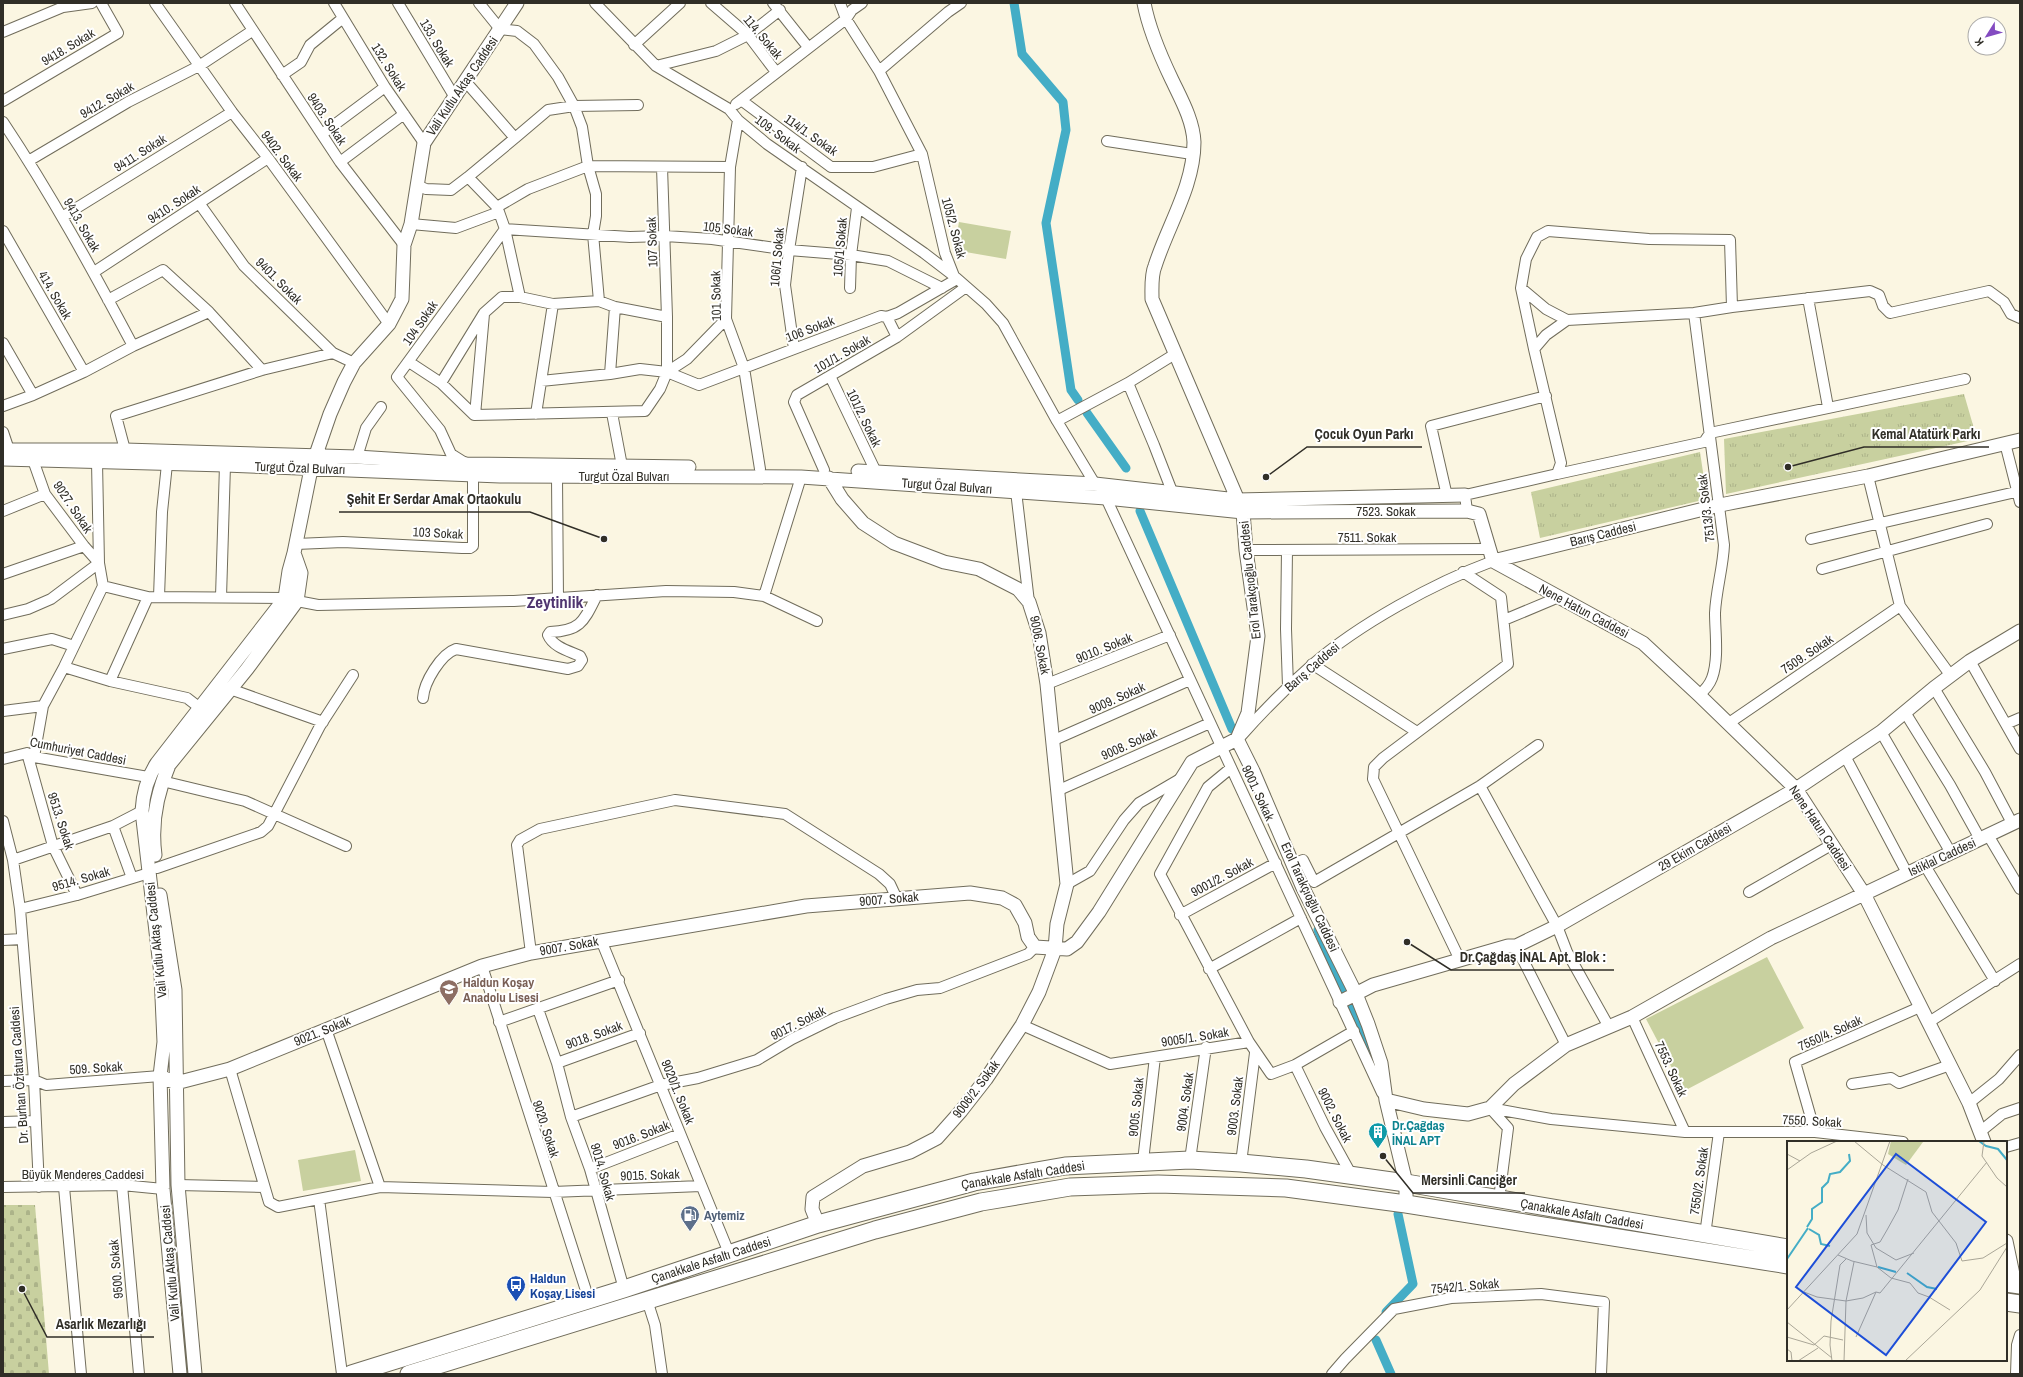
<svg xmlns="http://www.w3.org/2000/svg" width="2023" height="1377" font-family="'Archivo Narrow',sans-serif">
<style>
.grass{fill:url(#grass-tufts)}
.cemetery{fill:url(#cemetery-stones)}
.pitch{fill:#c8d09f}
.lines{fill:none;stroke-linecap:round;stroke-linejoin:round}
.canal{stroke:#44adc6;stroke-width:9}
.minor-casing{stroke:#716d5c;stroke-width:12}
.tertiary-casing{stroke:#716d5c;stroke-width:15}
.trunk-casing{stroke:#716d5c;stroke-width:19}
.minor{stroke:#fff;stroke-width:10}
.tertiary{stroke:#fff;stroke-width:13}
.trunk{stroke:#fff;stroke-width:17}
.labels{text-anchor:middle;dominant-baseline:central;stroke-width:4;stroke-linejoin:round;paint-order:stroke}
.street-label{font-size:13px;fill:#302e27;stroke:#fff}
.education-label{font-size:13px;font-weight:bold;fill:#785e54;stroke:#fff;text-anchor:start}
.culture-label{font-size:13px;font-weight:bold;fill:#0d838f;stroke:#fff;text-anchor:start}
.service-label{font-size:13px;font-weight:bold;fill:#4e5e75;stroke:#fff;text-anchor:start}
.transit-label{font-size:13px;font-weight:bold;fill:#164399;stroke:#fff;text-anchor:start}
.district-label{font-size:17px;font-weight:bold;fill:#4f3570;stroke:#fff}
.inset-river{fill:none;stroke:#44adc6;stroke-width:2}
.inset-road{fill:none;stroke:#aaa697;stroke-width:1}
.view{fill:#1d4ed8;fill-opacity:0.15;stroke:#1d4ed8;stroke-width:2}
.inset-edge{fill:none;stroke:#302e27;stroke-width:2}
.leader{fill:none;stroke:#302e27;stroke-width:1.5}
.callout-dot{fill:#302e27;stroke:#fff;stroke-width:1.5}
.callout-label{font-size:14px;text-anchor:middle;font-weight:bold;fill:#302e27;stroke:#fff;stroke-width:4;stroke-linejoin:round;paint-order:stroke}
</style>
<defs>
<pattern id="grass-tufts" width="24" height="20" patternUnits="userSpaceOnUse"><rect width="24" height="20" fill="#c8d09f"/><path d="M3 7l-1-3M5 7V3M7 7l1-3M15 17l-1-3M17 17v-4M19 17l1-3" fill="none" stroke="#acb389"/></pattern>
<pattern id="cemetery-stones" width="16" height="16" patternUnits="userSpaceOnUse"><rect width="16" height="16" fill="#c8d09f"/><path d="M2 7V4a2 2 0 0 1 4 0v3zM10 15v-3a2 2 0 0 1 4 0v3z" fill="#acb389"/></pattern>
</defs>
<rect width="100%" height="100%" fill="#fbf6e2"/>
<path class="grass" d="M1964,394l13,45 -251,55 -2,-55z
M1700,452l7,47 -167,39 -9,-46z"/>
<path class="cemetery" d="M3,1205h32l14,169h-46z"/>
<path class="pitch" d="M959,222l52,9 -5,28 -52,-9z
M1767,957l37,71 -120,63 -38,-72z
M355,1150l6,31 -58,10 -5,-31z"/>
<g class="lines">
<path class="canal" d="M1014,3l8,51 41,48 3,28 -20,93 25,167 7,10
M1087,413l39,55
M1140,511l92,218
M1318,930l26,62
M1351,1007l25,60
M1386,1312l27,-28 -15,-70
M1376,1340l15,34"/>
<defs>
<path id="minor" d="M155,3l77,109 36,46 121,166
M235,3l105,159 64,83
M334,3l51,84 39,56
M398,3l56,93
M479,3l21,26 17,2 17,13 24,33 16,29 8,21 6,39 8,28v22l-3,18 6,67
M595,3l61,63 73,43 9,11 29,24 157,109 30,23
M711,3l37,32 28,37
M773,3l35,44
M840,3l6,16 33,52 43,83 23,99 9,23 32,28 17,19 54,98 38,63
M3,32l60,-25 29,-4
M634,45l46,-42
M656,66l60,-15 32,-16 32,-25
M879,71l69,-59 13,-9
M282,75l19,-13 9,-17 33,-27
M466,82l49,56 -47,39 29,30
M741,100l90,67h42l49,-13
M3,101l115,-68 -17,-30
M736,104l110,-85 6,-9 10,-7
M3,122c48,72 89,147 130,224
M322,134l63,-47
M515,138l33,-28 26,-4 64,-1
M1107,141l85,13
M30,160l98,-58 71,-36 53,-35
M340,162l64,-48
M662,167l5,150
M730,167l-4,152 18,49 16,101
M416,185l10,4 25,1 17,-13
M199,203l45,63 89,87 21,10
M62,217l170,-105
M411,224l45,4 43,-16 -2,-5 31,-18 60,-23 142,1 8,-47
M505,229l125,8 35,-1 47,3 77,11 62,5 37,6 54,27
M3,231l81,141
M94,272l174,-114
M850,288l1,-33 6,-47
M1521,288l25,21 21,11
M1808,298l20,109
M108,300l55,-30 46,42
M1732,307l138,-16 9,4 4,11 7,7 99,-22 15,11 7,12 9,4
M1694,313l30,232c-1,23 -8,45 -9,68 0,19 4,46 -3,65 -3,8 -7,12 -13,17
M887,317l10,20
M3,343l30,52
M794,349l-9,-64 4,-35 13,-83
M409,362l32,21 33,32 171,-4 15,-22 7,-17v-55l-52,-10 -16,-6 -46,3 -33,-7 -15,-68 -6,-17
M667,372l32,13 182,-69 6,1 11,-4 59,-34
M610,374l5,-67
M830,376l46,96
M541,381l69,-7 30,-5 27,3 20,-13 39,-40
M441,383l43,-70 18,-16h18
M1128,383l26,62 19,49
M3,406l30,-11 51,-23 49,-26 76,-34 53,58
M612,413l10,53 3,6
M536,414l17,-110
M475,415l9,-101
M1057,421l71,-38 47,-29
M3,432l6,18
M2005,443l15,59
M125,450l-9,-34 146,-46 71,-17
M357,457l9,-29 15,-21
M97,462l2,101 4,23 45,11 137,1
M824,470l-30,-68 3,-7 100,-58 69,-50
M1557,474l147,-32 6,-9 255,-54
M1868,476l32,130 51,70
M557,477l1,121
M1016,491l13,111
M1447,496l-16,-70 115,-30
M1106,498l276,595
M3,511l42,-17
M1467,511l-2,-16 92,-21 4,-11 -27,-114 12,-14 21,-15 127,-7 38,-6 -2,-67 -81,-1 -101,-8 -11,6 -11,22 -5,29 13,61
M1811,539l209,-48
M296,544l47,-2 119,6h8l3,-2v-71l-6,-11 -16,-10 -11,-24 -43,-53 108,-148
M1246,550l242,-1
M1287,550l-1,79 2,57
M1822,569l165,-45
M3,574l81,-28
M764,596l37,-119
M159,597l3,-85 5,-48
M221,597l4,-132
M297,601l21,4 196,-4 152,-10 68,1 30,4 53,25
M3,615l25,-6 23,-10 48,-36 -15,-17 -39,-52 -12,-34
M1504,620l55,-23
M3,649l49,-10 22,7
M1970,661l50,88
M1312,664l105,68
M64,667l46,14 77,17 13,10
M110,681l38,-84
M1047,684l123,-49
M1934,688l51,84 27,51
M230,689l93,33
M423,698c1,-16 18,-44 33,-49l112,20 10,-3 4,-6 -2,-4c-11,-5 -27,-9 -32,-21l2,-3c31,-1 34,-11 47,-37
M3,711l40,-5
M1906,714l44,71 30,54
M1729,723l171,-117
M2006,724l14,-6
M1881,732l70,121
M1241,736c22,-25 46,-49 71,-71 47,-41 122,-82 181,-104
M1054,740l136,-60
M27,753l26,93 24,49
M1845,756l62,117
M34,757l9,-51 21,-39 39,-81
M3,759l24,-6 7,4 114,20
M1231,768l-23,19 -48,87 89,168 22,32 24,-9 59,-34
M162,781l83,20 101,45
M1480,786l77,140 10,26 42,75
M1059,790l151,-67
M3,821l10,39 7,49 14,171 5,107
M113,826l19,52
M1988,835l32,54
M13,860l100,-34 29,-15
M1293,864l10,-4 11,22 166,-96 58,-41
M1924,864l71,117
M157,868l104,-36 7,-6 52,-100 33,-51
M1067,884l23,-13 34,-51 15,-17 41,-24
M1749,892l84,-48
M20,909l57,-14 72,-22
M1180,915l96,-52
M3,940l19,-1
M601,940l128,313
M1516,946l50,99
M531,953l-14,-108 3,-5 20,-11 135,-29 110,14 94,60 11,10 7,15
M1460,960l-87,-181 1,-12 9,-9 125,-94 -7,-67 -38,-25
M482,966l107,334
M1209,969l92,-51
M538,1009l19,54 14,54 19,52 34,120
M1632,1017l53,115
M499,1022l120,-42
M1929,1022l91,-58
M1022,1025l88,39 139,-22
M326,1029l54,158
M557,1063l83,-30
M1295,1065l30,62 27,49
M230,1069l39,133 9,5 102,-20 173,5 148,-6
M3,1081l31,-1 12,5 114,-9
M1852,1084l39,-6 8,5 51,-18
M1969,1103l30,-24 21,-24
M1490,1108l61,11 134,13h130l88,10
M1490,1108l18,20 -9,71
M571,1117l90,-32 37,-7 59,-18 35,-21 43,-21 51,-19 31,-9 23,-2 88,-34 7,-7
M3,1122l33,-1
M1981,1131l21,-17 18,-6
M1815,1132l-20,-70 125,-55
M2006,1147l14,-4
M1190,1160l16,-113
M1143,1161l12,-104
M1241,1163l14,-110
M590,1169l90,-35
M122,1185l17,189
M178,1185l86,2
M3,1187l119,-2 41,4
M64,1187l17,187
M319,1199l23,175
M1705,1235l14,-103
M647,1300l8,25 7,49
M1332,1374l13,-15 49,-50 57,-11 90,-4 63,8 -3,72
M2016,1374l1,-29 3,-10"/>
<path id="tertiary" d="M1144,3c5,27 16,52 28,77 9,19 21,40 22,62 0,44 -26,83 -39,124 -4,9 -3,22 -3,33l91,213 3,38 12,86 -10,77 -11,26 16,32 50,117 53,106 12,30 13,39 5,37 20,83v21
M3,450h122l232,7 110,7 222,3
M3,459l222,6 275,11 301,1 305,21 137,14 224,-1 12,3 14,47
M858,471l237,13 142,16 228,-5
M1493,561l150,82 56,52 97,94 68,105 105,209 15,39
M1493,561l227,-56 148,-29 152,-36
M155,855c-4,-30 2,-62 14,-90l78,-96 50,-68 4,-28 -7,-20
M160,895l15,95 3,195 17,189
M1340,1002l33,-17 135,-39h8l41,-20 239,-137 85,-57 53,-44 36,-27 50,-30
M160,1076l16,7 54,-14 252,-103 49,-13 275,-47 164,-13 32,5 13,7 10,18 3,14 7,10 32,2 10,-7 22,-30 93,-150 45,-23
M1386,1100l38,9 44,5 22,-6 24,-24 52,-39 66,-28 139,-79 249,-118
M818,1224l-6,-15 1,-12 50,-31 47,-14 27,-14 24,-27 25,-32 36,-54 17,-33 16,-43 2,-25 10,-40 -20,-200 -8,-51 -10,-31 -11,-13 -39,-20 -35,-7 -50,-19 -31,-20 -21,-24 -13,-21
M2006,1241l9,43
M180,1374l-17,-185 -3,-113 4,-34 -3,-67 -19,-164c1,-19 5,-33 15,-48l128,-165 4,-27 5,-18 17,-84 19,-55 14,-32 10,-19 35,-39 13,-25 2,-54 7,-21 13,-81 93,-140"/>
<path id="trunk" d="M2006,1283l14,2
M2006,1302l14,2
M351,1374l273,-85 194,-65 156,-42 91,-16 125,-6 51,3 65,6 100,14 382,65
M409,1374l466,-144 106,-28 89,-15 88,-3 128,4 120,16 382,61"/>
</defs>
<use href="#minor" class="minor-casing"/>
<use href="#tertiary" class="tertiary-casing"/>
<use href="#trunk" class="trunk-casing"/>
<use href="#minor" class="minor"/>
<use href="#tertiary" class="tertiary"/>
<use href="#trunk" class="trunk"/>
</g>
<defs>
<symbol id="school-pin" viewBox="-11 -11 22 30"><path d="M0 17L-7.5 6A9.5 9.5 0 1 1 7.5 6Z" fill="#8d6e63" stroke="#fff"/><path d="M0-5L7-2L0 1L-7-2ZM-4 1L0 2.5L4 1V4Q0 6-4 4Z" fill="#fff"/></symbol>
<symbol id="building-pin" viewBox="-11 -11 22 30"><path d="M0 17L-7.5 6A9.5 9.5 0 1 1 7.5 6Z" fill="#0f9aa8" stroke="#fff"/><path d="M-4-6H4V6H1V3H-1V6H-4ZM-2.5-4.3h1.7v1.8h-1.7ZM.8-4.3h1.7v1.8H.8ZM-2.5-1h1.7V.8h-1.7ZM.8-1h1.7V.8H.8Z" fill="#fff"/></symbol>
<symbol id="fuel-pin" viewBox="-11 -11 22 30"><path d="M0 17L-7.5 6A9.5 9.5 0 1 1 7.5 6Z" fill="#5c6f8a" stroke="#fff"/><path d="M-5.5-6h7V0h2V4h1.3V-2.5L3-4.5l.8-.8L6-3V5H2.5V1h-1V6h-7ZM-4.2-4.7v3.2H.2V-4.7Z" fill="#fff"/></symbol>
<symbol id="bus-pin" viewBox="-11 -11 22 30"><path d="M0 17L-7.5 6A9.5 9.5 0 1 1 7.5 6Z" fill="#1a4fb4" stroke="#fff"/><path d="M-5-6H5V4H4V6H2V4H-2V6H-4V4H-5ZM-3.5-4V0h7V-4ZM-3.5 1.2v1.5H-2V1.2ZM2 1.2v1.5H3.5V1.2Z" fill="#fff"/></symbol>
</defs>
<g fill-rule="evenodd">
<use href="#school-pin" x="438" y="978" width="22" height="30"/>
<use href="#building-pin" x="1367" y="1121" width="22" height="30"/>
<use href="#fuel-pin" x="679" y="1204" width="22" height="30"/>
<use href="#bus-pin" x="505" y="1274" width="22" height="30"/>
</g>
<g class="labels">
<g class="street-label">
<text transform="translate(763 37) rotate(50)">114. Sokak</text>
<text transform="translate(437 43) rotate(59)">133. Sokak</text>
<text transform="translate(68 47) rotate(-31)">9418. Sokak</text>
<text transform="translate(389 67) rotate(58)">132. Sokak</text>
<text transform="translate(462 86) rotate(-56)">Vali Kutlu Aktaş Caddesi</text>
<text transform="translate(107 100) rotate(-30)">9412. Sokak</text>
<text transform="translate(327 119) rotate(56)">9403. Sokak</text>
<text transform="translate(778 134) rotate(37)">109. Sokak</text>
<text transform="translate(811 135) rotate(35)">114/1. Sokak</text>
<text transform="translate(140 153) rotate(-32)">9411. Sokak</text>
<text transform="translate(282 156) rotate(53)">9402. Sokak</text>
<text transform="translate(174 204) rotate(-33)">9410. Sokak</text>
<text transform="translate(82 225) rotate(60)">9413. Sokak</text>
<text transform="translate(954 228) rotate(75)">105/2. Sokak</text>
<text transform="translate(728 229) rotate(7)">105 Sokak</text>
<text transform="translate(652 242) rotate(-92)">107 Sokak</text>
<text transform="translate(840 247) rotate(-85)">105/1 Sokak</text>
<text transform="translate(777 257) rotate(-85)">106/1 Sokak</text>
<text transform="translate(279 281) rotate(45)">9401. Sokak</text>
<text transform="translate(55 295) rotate(60)">414. Sokak</text>
<text transform="translate(716 296) rotate(-91)">101 Sokak</text>
<text transform="translate(420 323) rotate(-55)">104 Sokak</text>
<text transform="translate(810 329) rotate(-21)">106 Sokak</text>
<text transform="translate(842 354) rotate(-30)">101/1. Sokak</text>
<text transform="translate(864 418) rotate(64)">101/2. Sokak</text>
<text transform="translate(300 468) rotate(2)">Turgut Özal Bulvarı</text>
<text x="624" y="476">Turgut Özal Bulvarı</text>
<text transform="translate(947 486) rotate(4)">Turgut Özal Bulvarı</text>
<text transform="translate(73 507) rotate(56)">9027. Sokak</text>
<text transform="translate(1706 508) rotate(-97)">7513/3. Sokak</text>
<text x="1386" y="511">7523. Sokak</text>
<text transform="translate(438 533) rotate(3)">103 Sokak</text>
<text transform="translate(1603 534) rotate(-14)">Barış Caddesi</text>
<text x="1367" y="537">7511. Sokak</text>
<text transform="translate(1250 580) rotate(-96)">Erol Tarakçıoğlu Caddesi</text>
<text transform="translate(1584 611) rotate(28)">Nene Hatun Caddesi</text>
<text transform="translate(1040 645) rotate(79)">9006. Sokak</text>
<text transform="translate(1104 648) rotate(-22)">9010. Sokak</text>
<text transform="translate(1807 654) rotate(-34)">7509. Sokak</text>
<text transform="translate(1312 667) rotate(-41)">Barış Caddesi</text>
<text transform="translate(1117 698) rotate(-24)">9009. Sokak</text>
<text transform="translate(1129 744) rotate(-24)">9008. Sokak</text>
<text transform="translate(78 751) rotate(11)">Cumhuriyet Caddesi</text>
<text transform="translate(1258 793) rotate(65)">9001. Sokak</text>
<text transform="translate(61 821) rotate(72)">9513. Sokak</text>
<text transform="translate(1820 828) rotate(56)">Nene Hatun Caddesi</text>
<text transform="translate(1695 847) rotate(-30)">29 Ekim Caddesi</text>
<text transform="translate(1942 857) rotate(-25)">Istiklal Caddesi</text>
<text transform="translate(1222 877) rotate(-28)">9001/2. Sokak</text>
<text transform="translate(81 879) rotate(-16)">9514. Sokak</text>
<text transform="translate(1310 897) rotate(65)">Erol Tarakçıoğlu Caddesi</text>
<text transform="translate(889 899) rotate(-5)">9007. Sokak</text>
<text transform="translate(156 940) rotate(-96)">Vali Kutlu Aktaş Caddesi</text>
<text transform="translate(569 946) rotate(-10)">9007. Sokak</text>
<text transform="translate(798 1023) rotate(-27)">9017. Sokak</text>
<text transform="translate(322 1031) rotate(-22)">9021. Sokak</text>
<text transform="translate(1830 1033) rotate(-24)">7550/4. Sokak</text>
<text transform="translate(594 1035) rotate(-20)">9018. Sokak</text>
<text transform="translate(1195 1037) rotate(-9)">9005/1. Sokak</text>
<text transform="translate(96 1068) rotate(-4)">509. Sokak</text>
<text transform="translate(1671 1069) rotate(65)">7553. Sokak</text>
<text transform="translate(19 1075) rotate(-94)">Dr. Burhan Özfatura Caddesi</text>
<text transform="translate(976 1089) rotate(-53)">9006/2. Sokak</text>
<text transform="translate(678 1092) rotate(68)">9020/1. Sokak</text>
<text transform="translate(1185 1102) rotate(-82)">9004. Sokak</text>
<text transform="translate(1235 1106) rotate(-83)">9003. Sokak</text>
<text transform="translate(1136 1107) rotate(-84)">9005. Sokak</text>
<text transform="translate(1335 1115) rotate(63)">9002. Sokak</text>
<text transform="translate(1812 1121) rotate(3)">7550. Sokak</text>
<text transform="translate(546 1129) rotate(72)">9020. Sokak</text>
<text transform="translate(641 1135) rotate(-21)">9016. Sokak</text>
<text transform="translate(603 1172) rotate(74)">9014. Sokak</text>
<text x="83" y="1174">Büyük Menderes Caddesi</text>
<text transform="translate(650 1175) rotate(-2)">9015. Sokak</text>
<text transform="translate(1023 1175) rotate(-9)">Çanakkale Asfaltı Caddesi</text>
<text transform="translate(1699 1181) rotate(-82)">7550/2. Sokak</text>
<text transform="translate(1582 1214) rotate(10)">Çanakkale Asfaltı Caddesi</text>
<text transform="translate(711 1260) rotate(-18)">Çanakkale Asfaltı Caddesi</text>
<text transform="translate(170 1263) rotate(-95)">Vali Kutlu Aktaş Caddesi</text>
<text transform="translate(116 1269) rotate(-95)">9500. Sokak</text>
<text transform="translate(1465 1286) rotate(-5)">7542/1. Sokak</text>
</g>
<g class="education-label">
<text x="463" y="982">Haldun Koşay<tspan x="463" dy="15">Anadolu Lisesi</tspan></text>
</g>
<g class="culture-label">
<text x="1392" y="1125">Dr.Çağdaş<tspan x="1392" dy="15">İNAL APT</tspan></text>
</g>
<g class="service-label">
<text x="704" y="1215">Aytemiz</text>
</g>
<g class="transit-label">
<text x="530" y="1278">Haldun<tspan x="530" dy="15">Koşay Lisesi</tspan></text>
</g>
<g class="district-label">
<text x="555" y="601">Zeytinlik</text>
</g>
</g>
<g transform="translate(1787 1141)">
<rect width="220" height="220" fill="#fbf6e2"/>
<path d="M104,0h30l2,1 -17,23 -18,-11z" fill="#c8d09f"/>
<path class="inset-river" d="M192,0l7,5 12,3 9,11M20,86l5,-8v-10l10,-7v-14l6,-6 2,-8 10,-2 10,-11 -1,-7M22,88l10,6 2,9 9,2M0,118l21,-31M91,126l18,5M120,132l20,14 10,2"/>
<path class="inset-road" d="M67,0l29,24 43,27 6,20 24,31 6,18 21,-3 24,-15M197,0l-2,15 15,22 10,9M0,13l13,7M0,29l24,-17 26,-12M79,74l1,18 9,15 20,12 18,-7M51,114l14,6 25,6 14,11 19,5 8,10 11,4 21,13M90,126l-6,-22 9,-3 7,-12 11,-20 10,-31M17,151l13,5 29,4 17,-3 13,-6M89,151l4,1 107,-131M0,169l70,-76 33,-93M0,181l45,36M0,196l27,8 10,-9 19,4M69,196l20,-45M0,208l4,3 1,9M11,220l20,-13M45,220l-2,-16 1,-24 9,-56 6,-6M57,220l2,-60 8,-39M118,220l75,-71 27,-43"/>
<path class="view" d="M109,13l90,68 -100,133 -90,-68z"/>
<rect width="220" height="220" class="inset-edge"/>
</g>
<path class="leader" d="M1266 477L1307 447H1422M1788 467L1864 447H1989M604 539L530 512H339M1407 942L1451 970H1614M1383 1156L1413 1193H1525M22 1289L47 1337H154"/>
<g class="callout-dot">
<circle cx="1266" cy="477" r="4"/>
<circle cx="1788" cy="467" r="4"/>
<circle cx="604" cy="539" r="4"/>
<circle cx="1407" cy="942" r="4"/>
<circle cx="1383" cy="1156" r="4"/>
<circle cx="22" cy="1289" r="4"/>
</g>
<g class="callout-label">
<text x="1364" y="439">Çocuk Oyun Parkı</text>
<text x="1926" y="439">Kemal Atatürk Parkı</text>
<text x="434" y="504">Şehit Er Serdar Amak Ortaokulu</text>
<text x="1533" y="962">Dr.Çağdaş İNAL Apt. Blok :</text>
<text x="1469" y="1185">Mersinli Canciğer</text>
<text x="101" y="1329">Asarlık Mezarlığı</text>
</g>
<rect width="2023" height="1377" fill="none" stroke="#302e27" stroke-width="8"/>
<g transform="translate(1987 36) rotate(233)"><circle r="19" fill="#ffffff" stroke="#acaba9"/>
<path d="M0-3L7 15L0 10L-7 15Z" fill="#834bc1"/>
<text y="-6" font-size="11" font-weight="bold" text-anchor="middle" fill="#302e27">K</text>
</g>
</svg>
